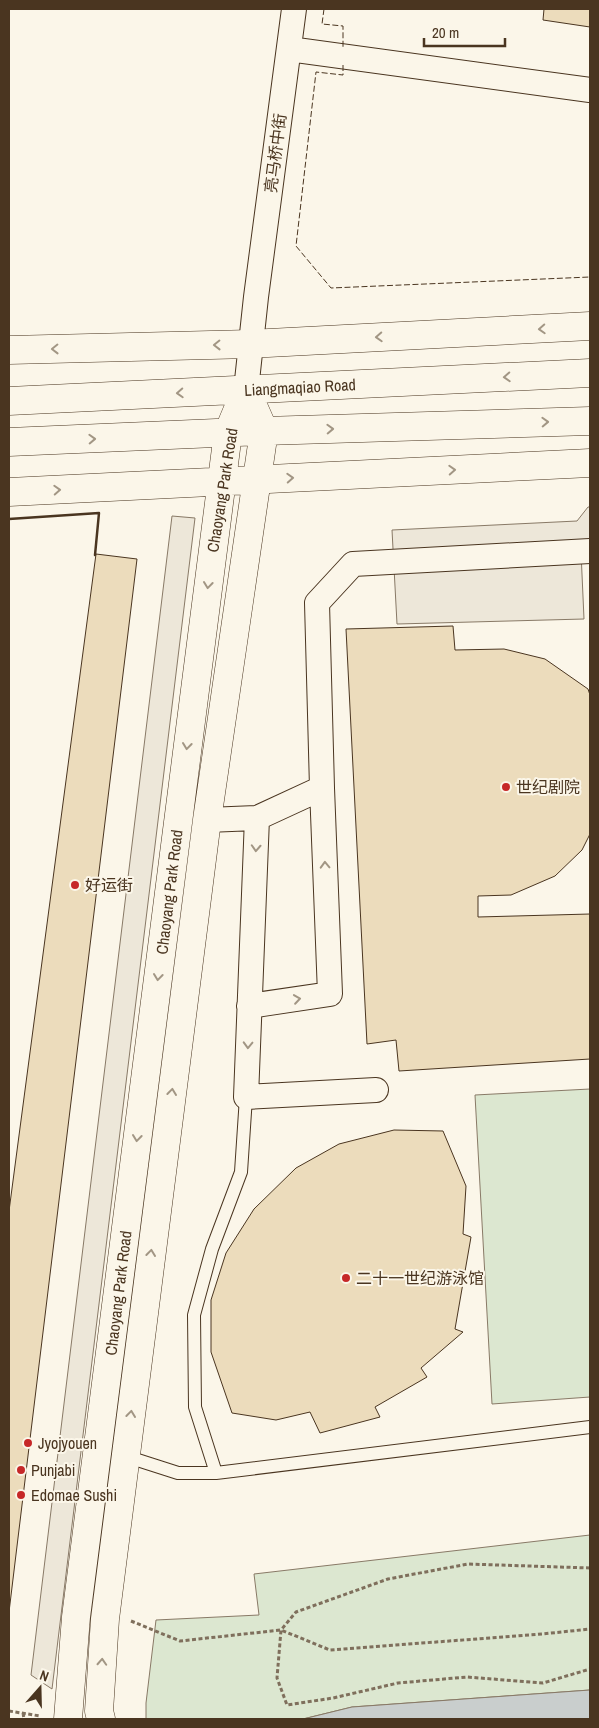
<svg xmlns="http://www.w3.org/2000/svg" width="599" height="1728" font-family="'Archivo Narrow','Noto Sans SC',sans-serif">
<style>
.green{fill:#dce7d0;stroke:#887966}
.parking{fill:#ede7d9;stroke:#887966}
.water{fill:#c9cecd;stroke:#887966}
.building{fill:#ecdcbc;stroke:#4a3520}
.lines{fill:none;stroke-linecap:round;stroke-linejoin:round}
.lane-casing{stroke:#4a3520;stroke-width:14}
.street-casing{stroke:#4a3520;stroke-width:26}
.secondary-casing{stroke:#4a3520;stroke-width:29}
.path{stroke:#7f6f5c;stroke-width:3;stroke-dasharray:4 2.5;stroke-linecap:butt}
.lane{stroke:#fbf6e9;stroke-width:12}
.street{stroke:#fbf6e9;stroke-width:24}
.secondary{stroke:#fbf6e9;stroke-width:28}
.fence{stroke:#4a3520;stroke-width:1;stroke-dasharray:6 2.5;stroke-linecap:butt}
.wall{stroke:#4a3520;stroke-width:2.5}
.oneway{stroke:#a29684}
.poi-dot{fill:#c62828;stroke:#fbf6e9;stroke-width:2}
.labels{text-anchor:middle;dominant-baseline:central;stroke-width:4;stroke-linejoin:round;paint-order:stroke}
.street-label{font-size:16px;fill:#4a3520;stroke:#fbf6e9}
.poi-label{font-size:16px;fill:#4a3520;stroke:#fbf6e9;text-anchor:start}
</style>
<rect width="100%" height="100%" fill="#fbf6e9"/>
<path class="green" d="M590,1089v308l-98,7 -17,-309z
M590,1535v155l-238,17 -49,12h-157v-16l10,-83 103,-5 -5,-41z"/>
<path class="parking" d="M588,507h2v44l-9,1 3,67 -187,5 -5,-94 185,-9z
M172,516l23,2 -143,1171 -21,-14z"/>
<path class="water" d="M590,1690v29h-287l49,-12z"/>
<path class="building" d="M544,9h46v18l-47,-7z
M96,554l41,5 -128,1053v-401z
M453,626l2,24 49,-1 41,10 43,30 2,6v139l-8,16 -27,26 -44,19 -33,1v21l112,-3v145l-191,12 -3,-31 -29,4 -21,-415z
M394,1130l49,1 23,55 -3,48 8,3 -16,92 8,3 -42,36 6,9 -52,30 5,10 -60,16 -10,-21 -34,8 -44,-7 -21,-61v-52l15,-47 28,-44 42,-41 43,-24z"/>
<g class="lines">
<defs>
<path id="lane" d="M246,1097l-5,75 -29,77 -18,66 1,92 21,66 374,-46
M125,1456l53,17h38"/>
<path id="street" d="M289,49l301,41
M246,390l10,-93 38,-288
M322,788l-65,30 -11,279 130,-7
M207,820l50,-2
M249,1006l81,-12 -8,-206 -5,-185 36,-39 237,-13"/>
<path id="secondary" d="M9,350l242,-6 339,-18
M9,401l581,-28
M9,442l255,-11 326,-10
M9,492l581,-29
M68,1719l8,-102 152,-1184 18,-43
M101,1719l-2,-8 6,-92 102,-799 57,-389 -18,-41"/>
</defs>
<use href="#lane" class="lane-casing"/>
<use href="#street" class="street-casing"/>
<use href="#secondary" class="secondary-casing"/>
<path class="path" d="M47,1442l24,2
M590,1568l-122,-4 -80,15 -92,33 -15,18 -4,48 10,27 46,-7 65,-15 69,-6 76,6 47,-14
M131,1621l49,20 101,-11 49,20 212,-16 48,-5
M9,1711l31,5
M23,1713l1,6"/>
<use href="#lane" class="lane"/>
<use href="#street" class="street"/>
<use href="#secondary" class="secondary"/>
<path class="fence" d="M324,9l-2,15 21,2v22
M343,65v10l-27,-3 -20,174 35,42 259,-11"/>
<path class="wall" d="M9,519l90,-6 -4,42"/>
</g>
<defs><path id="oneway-chevron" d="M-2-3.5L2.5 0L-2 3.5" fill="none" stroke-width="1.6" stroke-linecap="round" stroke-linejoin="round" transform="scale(1.25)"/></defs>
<g class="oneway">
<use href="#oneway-chevron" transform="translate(542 329) rotate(177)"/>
<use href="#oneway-chevron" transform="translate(379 337) rotate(177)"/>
<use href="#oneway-chevron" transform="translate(217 345) rotate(179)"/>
<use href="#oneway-chevron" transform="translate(55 349) rotate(179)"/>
<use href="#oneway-chevron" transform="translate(507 377) rotate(177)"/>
<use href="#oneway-chevron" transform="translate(180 393) rotate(177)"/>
<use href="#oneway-chevron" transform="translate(545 422) rotate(-2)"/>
<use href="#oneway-chevron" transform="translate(330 429) rotate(-2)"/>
<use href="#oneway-chevron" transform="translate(92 439) rotate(-2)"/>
<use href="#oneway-chevron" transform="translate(452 470) rotate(-3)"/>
<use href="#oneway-chevron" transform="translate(290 478) rotate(-3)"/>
<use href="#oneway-chevron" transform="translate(57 490) rotate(-3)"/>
<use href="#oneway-chevron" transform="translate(208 585) rotate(97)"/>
<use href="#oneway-chevron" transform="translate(187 746) rotate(97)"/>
<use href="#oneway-chevron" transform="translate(256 848) rotate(93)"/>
<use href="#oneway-chevron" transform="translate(325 865) rotate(-92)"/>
<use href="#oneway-chevron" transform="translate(158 977) rotate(97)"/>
<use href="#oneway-chevron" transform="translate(297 999) rotate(-8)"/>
<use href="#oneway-chevron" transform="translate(248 1045) rotate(92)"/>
<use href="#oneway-chevron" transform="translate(172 1092) rotate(-83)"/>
<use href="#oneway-chevron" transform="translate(137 1138) rotate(97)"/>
<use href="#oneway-chevron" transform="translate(151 1253) rotate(-83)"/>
<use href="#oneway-chevron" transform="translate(131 1414) rotate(-83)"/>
<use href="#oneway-chevron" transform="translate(102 1662) rotate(-87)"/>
</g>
<g class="poi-dot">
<circle cx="506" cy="787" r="5"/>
<circle cx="75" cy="885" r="5"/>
<circle cx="346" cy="1278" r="5"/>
<circle cx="28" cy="1443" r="5"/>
<circle cx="21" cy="1470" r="5"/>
<circle cx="21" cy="1495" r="5"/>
</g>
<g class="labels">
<g class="street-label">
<text transform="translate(275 153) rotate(-83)">亮马桥中街</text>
<text transform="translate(300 387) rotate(-3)">Liangmaqiao Road</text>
<text transform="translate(222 490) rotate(-81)">Chaoyang Park Road</text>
<text transform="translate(169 892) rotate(-83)">Chaoyang Park Road</text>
<text transform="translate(118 1293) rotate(-83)">Chaoyang Park Road</text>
</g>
<g class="poi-label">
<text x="516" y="787">世纪剧院</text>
<text x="85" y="885">好运街</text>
<text x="356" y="1278">二十一世纪游泳馆</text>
<text x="38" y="1443">Jyojyouen</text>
<text x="31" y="1470">Punjabi</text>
<text x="31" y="1495">Edomae Sushi</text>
</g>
</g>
<rect width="599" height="1728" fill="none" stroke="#4a3520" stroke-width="20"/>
<g transform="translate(40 1688) rotate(20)" stroke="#fbf6e9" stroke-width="4" paint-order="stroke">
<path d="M0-4L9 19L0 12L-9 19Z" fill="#4a3520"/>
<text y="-8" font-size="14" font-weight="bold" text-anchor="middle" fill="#4a3520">N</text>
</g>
<path d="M424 38v8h81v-8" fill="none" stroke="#4a3520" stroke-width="2.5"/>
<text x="432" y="38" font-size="15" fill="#4a3520" stroke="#fbf6e9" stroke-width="4" paint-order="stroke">20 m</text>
</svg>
